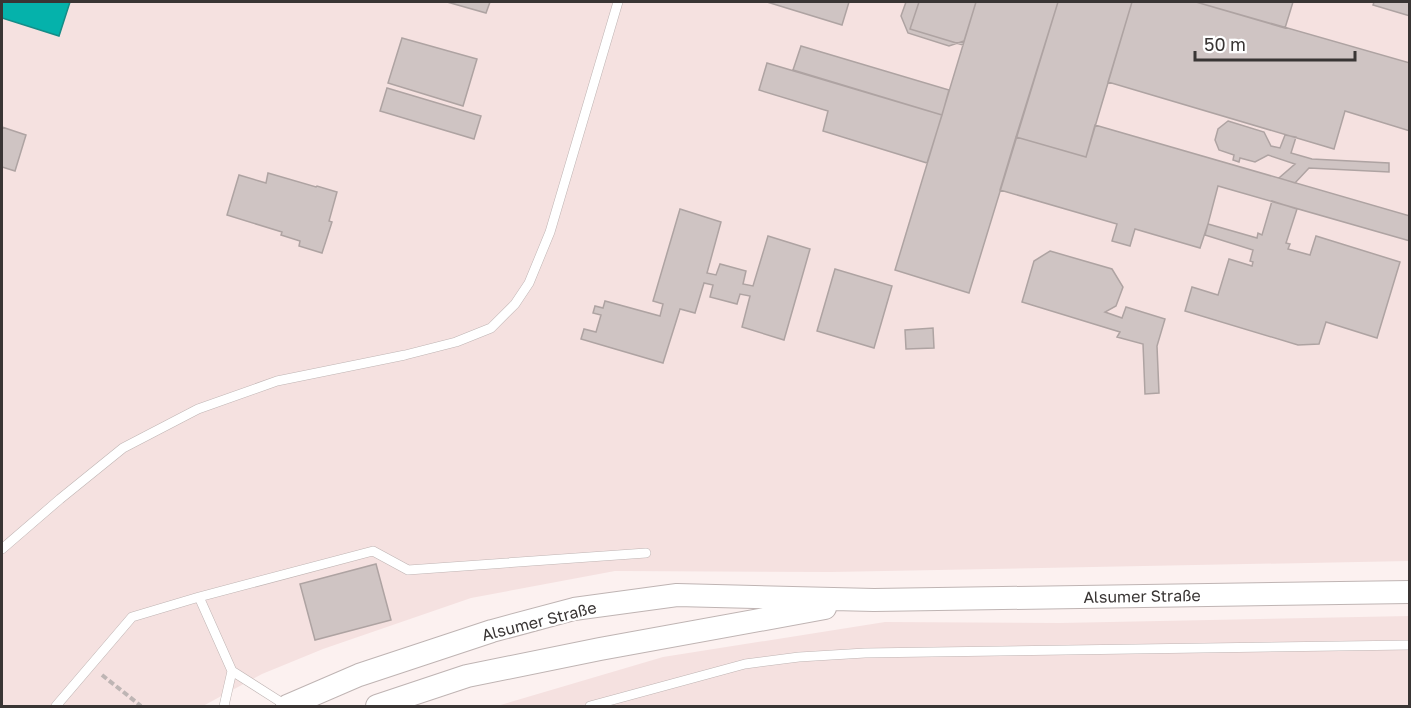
<svg xmlns="http://www.w3.org/2000/svg" width="1411" height="708" font-family="'Golos Text',sans-serif">
<style>
.built{fill:#f5e1e0}
.water{fill:#05b2ab;stroke:#158c87;stroke-width:1.5}
.building{fill:#cfc4c3;stroke:#aea3a2;stroke-width:1.5}
.lines{fill:none;stroke-linecap:round;stroke-linejoin:round}
.service-casing{stroke:#bfb4b3;stroke-width:10}
.tertiary-casing{stroke:#bfb4b3;stroke-width:24}
.path{stroke:#beb5b4;stroke-width:4;stroke-dasharray:6 3;stroke-linecap:butt}
.service{stroke:#fff;stroke-width:9}
.tertiary{stroke:#fff;stroke-width:22}
.labels{text-anchor:middle;dominant-baseline:central;stroke-width:4.5;stroke-linejoin:round;paint-order:stroke}
.street-label{font-size:16px;fill:#393534;stroke:#fff}
</style>
<rect width="100%" height="100%" fill="#fcf1f0"/>
<path class="built" d="M70,2h1339v559l-578,11 -216,-1 -144,27 -148,51 -61,25 -59,32h-201v-688l57,18z
M1409,616v90h-912l166,-49 222,-35 175,1z"/>
<path class="water" d="M2,2h68l-11,34 -57,-18z"/>
<path class="building" d="M447,2h43l-4,11z
M767,2h82l-7,23z
M906,2h70l-12,39 -15,5 -41,-13 -7,-17z
M919,2h57l-13,43 -53,-16z
M976,2h82l-89,291 -74,-23z
M1058,2h74l-46,155 -70,-20z
M1132,2h64l214,61v68l-65,-20 -11,38 -226,-67z
M1196,2h97l-8,26z
M1374,2h36v14l-37,-11z
M402,38l75,21 -14,47 -75,-23z
M801,46l148,44 -7,25 -149,-45z
M767,63l175,52 -15,48 -104,-32 5,-20 -69,-21z
M387,88l94,28 -7,23 -94,-28z
M1228,121l36,11 7,14 9,2 5,-13 11,2 -5,16 21,6 77,4v9l-80,-4 -14,15 -16,-5 16,-14 -27,-9 -13,7 -15,-4 -1,4 -6,-2 1,-5 -15,-5 -4,-10 3,-11z
M1095,125l315,91v25l-192,-55 -10,38 -8,24 -65,-19 -5,17 -18,-5 5,-17 -117,-34 16,-53 70,20z
M2,127l24,8 -11,36 -13,-4z
M268,173l48,14 1,-1 20,6 -8,29 3,1 -10,31 -23,-7 1,-5 -19,-6 1,-3 -55,-17 12,-40 27,8z
M1272,201l25,8 -11,34 4,1 -2,5 22,6 6,-19 84,26 -23,76 -51,-16 -7,22 -21,1 -113,-34 7,-24 26,8 11,-36 23,7 1,-4 -3,-1 3,-11 -48,-15 3,-11 49,14 1,-5 4,2z
M680,209l41,13 -14,51 9,2 4,-11 26,7 -3,13 10,2 15,-50 42,13 -26,91 -42,-13 8,-31 -10,-2 -3,10 -27,-7 3,-12 -9,-2 -9,30 -15,-4 -17,54 -82,-24 3,-10 12,3 5,-17 -8,-2 2,-7 8,2 2,-7 55,15 3,-12 -10,-3z
M1050,251l62,18 11,18 -7,19 -11,6 17,6 4,-11 39,12 -8,27 2,47 -14,1 -2,-50 -26,-7 3,-5 -98,-30 12,-41z
M835,269l57,17 -18,62 -57,-17z
M933,328l1,20 -28,1 -1,-19z
M376,564l15,56 -76,20 -15,-56z"/>
<g class="lines">
<defs>
<path id="service" d="M2,549l58,-50 63,-51 75,-39 79,-28 128,-26 51,-13 35,-14 24,-24 14,-21 21,-51 68,-230
M199,597l174,-46 35,19 238,-17
M56,706l76,-89 67,-20 33,74 55,35
M224,706l8,-35
M590,706l155,-42 54,-7 66,-4 545,-8"/>
<path id="tertiary" d="M287,706l72,-31 133,-44 82,-22 103,-14 197,5 536,-8
M377,706l90,-30 133,-27 225,-41"/>
</defs>
<use href="#service" class="service-casing"/>
<use href="#tertiary" class="tertiary-casing"/>
<path class="path" d="M102,675l39,31"/>
<use href="#service" class="service"/>
<use href="#tertiary" class="tertiary"/>
</g>
<g class="labels">
<g class="street-label">
<text transform="translate(1142 596) rotate(-1)">Alsumer Straße</text>
<text transform="translate(539 621) rotate(-14)">Alsumer Straße</text>
</g>
</g>
<rect width="1411" height="708" fill="none" stroke="#393534" stroke-width="6"/>
<path d="M1195 51v9h160v-9" fill="none" stroke="#393534" stroke-width="3"/>
<text x="1204" y="51" font-size="18" fill="#393534" stroke="#ffffff" stroke-width="4.5" paint-order="stroke">50 m</text>
</svg>
